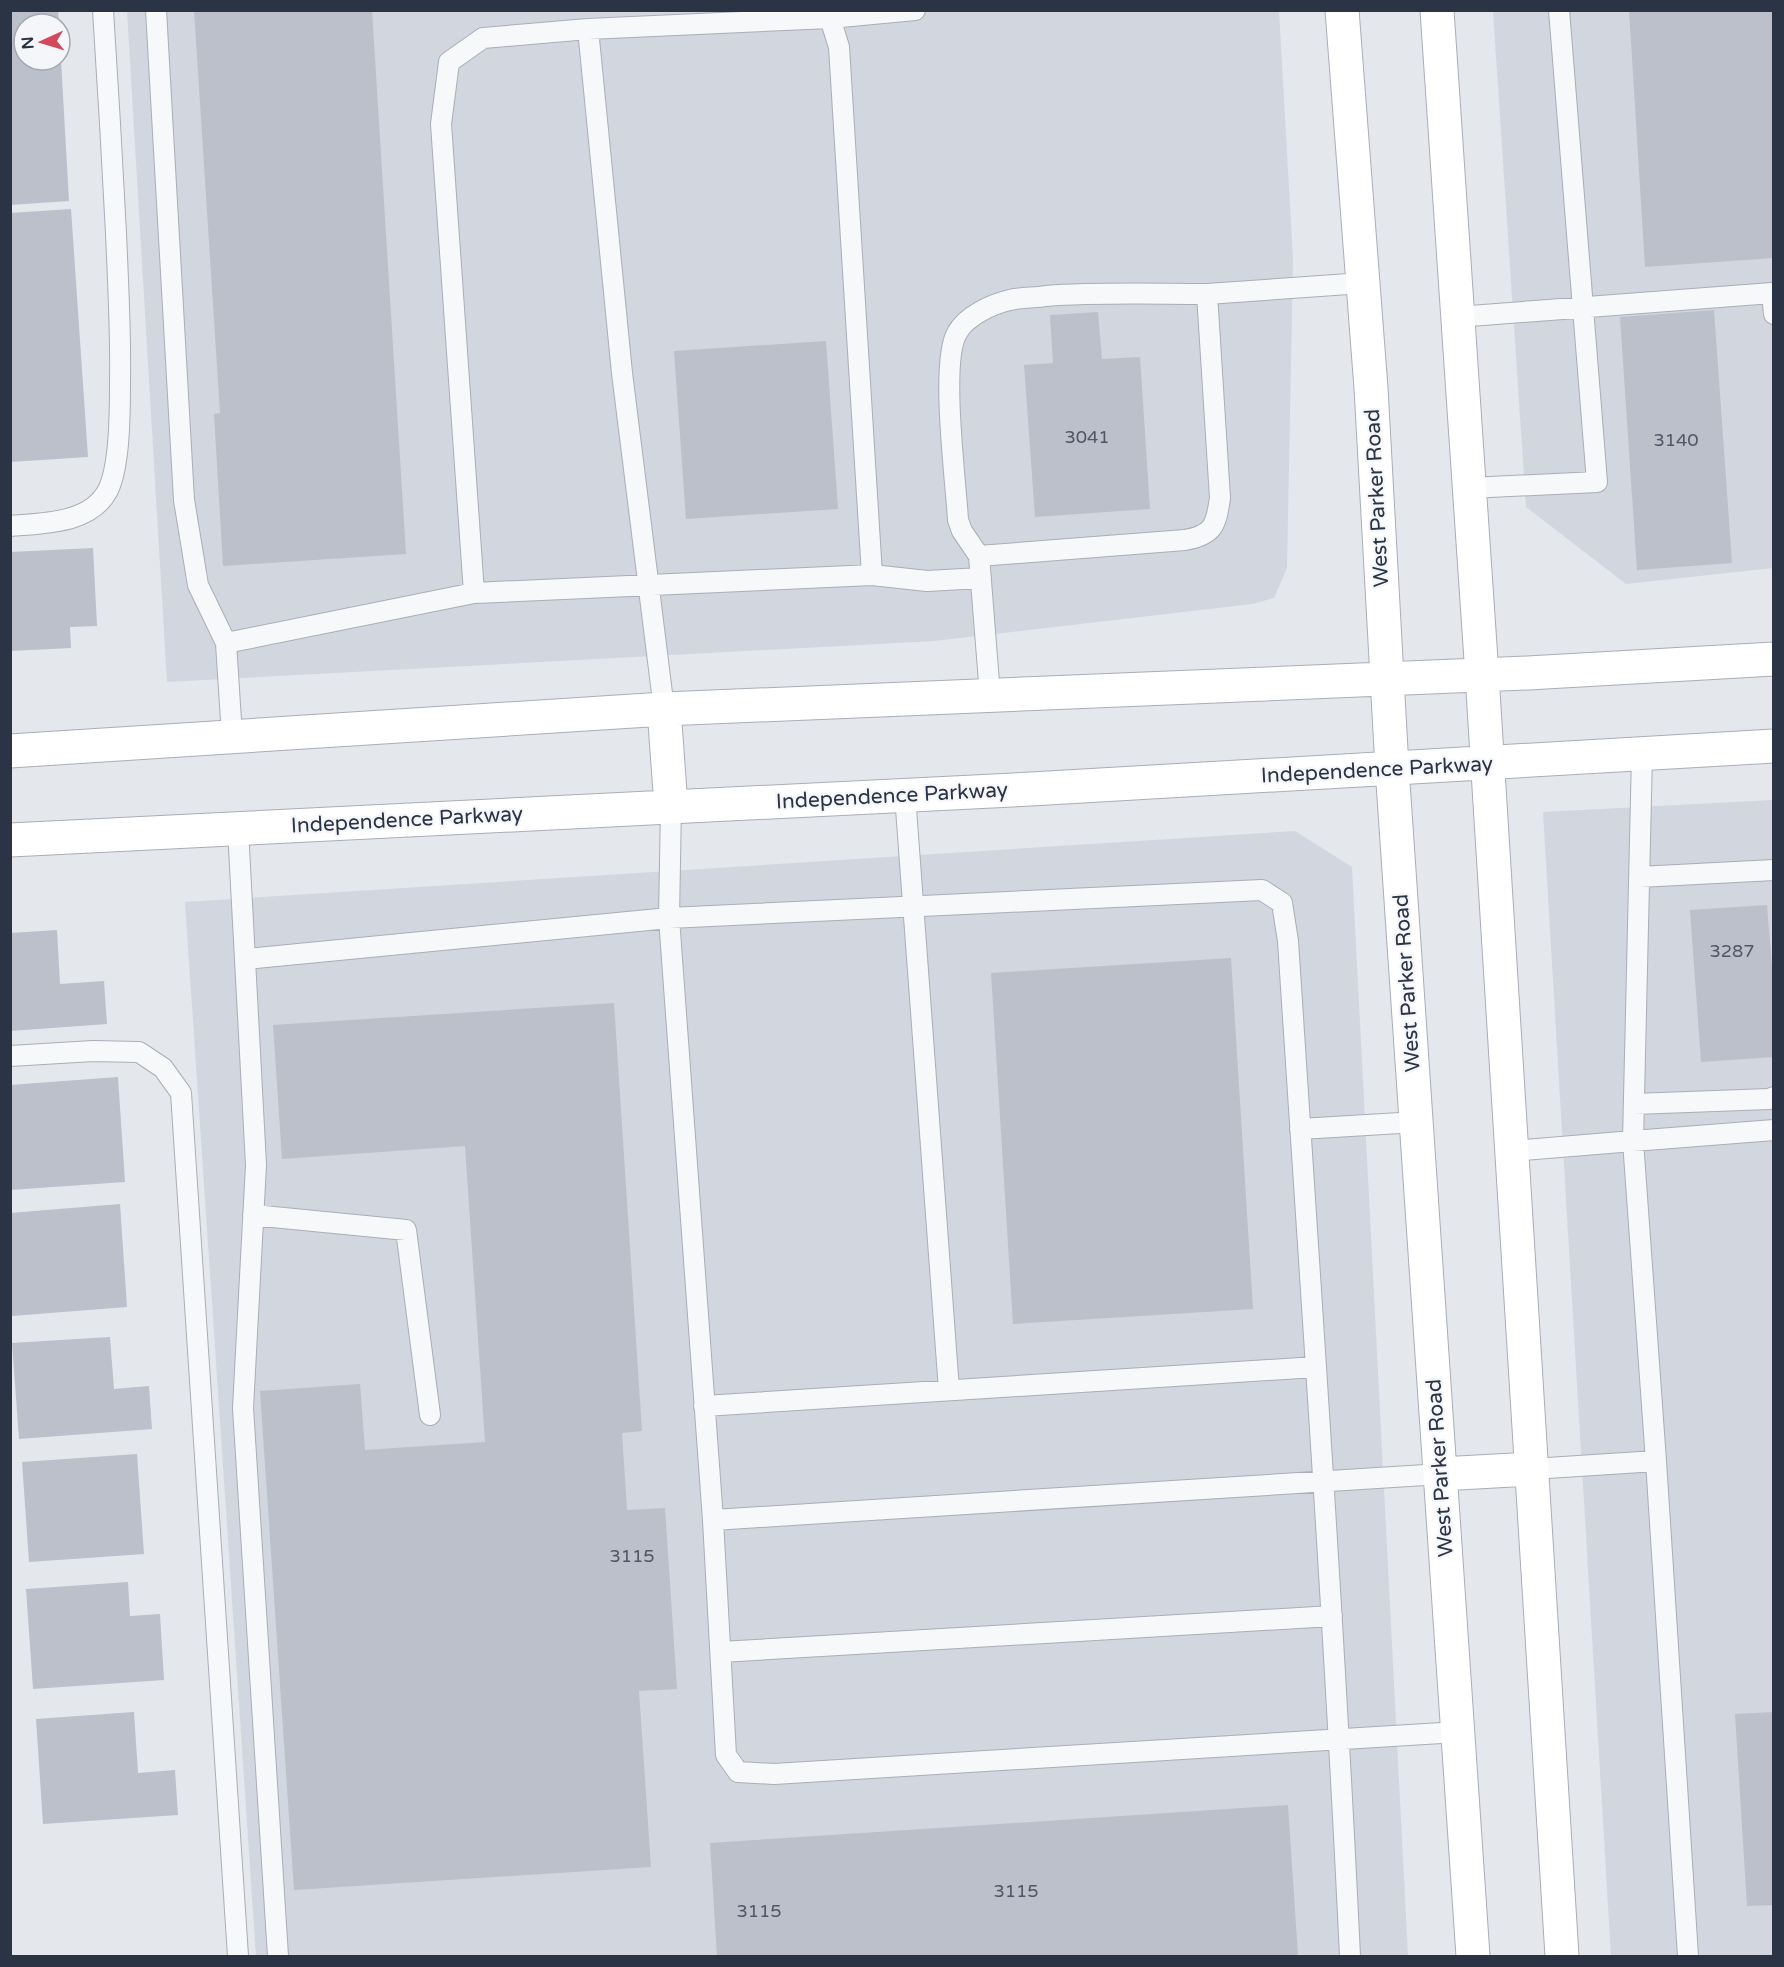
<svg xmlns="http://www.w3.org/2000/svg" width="1784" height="1967" font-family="'Varela Round',sans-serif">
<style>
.built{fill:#d2d6de}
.building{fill:#bbc0ca}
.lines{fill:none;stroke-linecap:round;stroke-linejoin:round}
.service-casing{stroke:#a9aeb7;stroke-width:22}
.secondary-casing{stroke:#a9aeb7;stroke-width:35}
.service{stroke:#f7f8fa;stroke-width:20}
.secondary{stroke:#fff;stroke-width:33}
.labels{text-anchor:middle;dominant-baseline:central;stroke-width:4.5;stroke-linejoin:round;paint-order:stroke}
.number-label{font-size:18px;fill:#4f5766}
.street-label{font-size:21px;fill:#2b3445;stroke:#f4f6f9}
</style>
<rect width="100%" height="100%" fill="#e4e7ec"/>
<path class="built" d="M127,11h1152l14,248 -6,309 -13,30 -22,6 -318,37 -767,41z
M1493,11h280v557l-147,16 -100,-77z
M1773,800v1156h-162l-68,-1144z
M1295,831l57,36 56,1089h-1152l-71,-1054z"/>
<path class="building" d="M10,10h48l1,14h-35v36h37l8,141 -59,4z
M194,10h178l34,544 -183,12 -9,-152 6,-1z
M1629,10h145v248l-129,9z
M71,209l17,248 -78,5v-249z
M1714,310l18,253 -95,7 -17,-253z
M1098,312l4,47 38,-2 10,152 -115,8 -11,-152 29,-2 -3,-48z
M826,341l12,168 -152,10 -12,-168z
M93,548l4,78 -27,1 1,21 -61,3v-99z
M1767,905l7,87v65l-73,5 -11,-152z
M57,930l3,54 44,-3 3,43 -97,7v-98z
M1231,958l22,351 -240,15 -22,-351z
M614,1003l28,428 -20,2 5,77 38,-2 12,181 -38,2 12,176 -357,23 -34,-499 100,-7 5,66 120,-8 -20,-296 -183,13 -9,-134z
M118,1077l7,105 -115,8v-105z
M120,1204l7,103 -115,9 -2,-103z
M110,1337l4,52 35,-3 3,43 -133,10 -7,-96z
M137,1454l7,100 -115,8 -7,-100z
M128,1582l2,34 30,-2 4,66 -131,9 -7,-100z
M134,1712l4,61 37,-3 3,45 -135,9 -7,-105z
M1774,1712v193l-27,1 -12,-192z
M1288,1805l10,151h-581l-7,-113z"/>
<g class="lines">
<defs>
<path id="service" d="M156,10l28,490 14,85 28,58 6,93
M830,18l9,29 33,528 -398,18 -33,-469 8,-62 34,-24 105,-9z
M830,18l85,-8
M588,29l34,344 42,336
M1457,317l315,-24 2,21
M1469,488l128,-6 -38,-472
M10,526c33,-3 81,-2 98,-36 12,-24 12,-80 12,-108 1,-50 -2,-99 -4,-149 -4,-75 -8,-148 -13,-223
M979,556l-17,-25 -4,-11c-2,-38 -18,-158 -1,-187 9,-17 35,-29 53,-33 11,-3 25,-2 36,-4 53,-4 107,-2 161,-2
M872,575l55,6 54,-3
M226,643l248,-50
M990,695l-11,-139 206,-16c28,-5 31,-14 35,-42l-13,-204 156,-11
M1642,754l-9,387 141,-11
M905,795l44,595
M671,806l-2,112 44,602 13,235 12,17 36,2 684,-42
M238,829l18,336 -13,243 35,548
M1639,877l135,-7
M246,959l423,-41 593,-28 20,13 6,38c22,338 46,677 62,1015
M10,1056l83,-5 46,1 24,16 18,25 57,863
M1634,1104l135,-5 5,-2
M1300,1129l117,-7
M1511,1151l122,-10 23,320 -124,8
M253,1215l153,15 24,185
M704,1406l612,-39
M1656,1461l32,495
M713,1520l728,-46
M721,1652l611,-36"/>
<path id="secondary" d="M1342,10l29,378 21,380 81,1188
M1437,10l45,665 80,1281
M664,709l7,97
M10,751l654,-42 864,-36 246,-14
M10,840l1021,-51 743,-43
M1441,1474l91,-5"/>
</defs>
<use href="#service" class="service-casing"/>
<use href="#secondary" class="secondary-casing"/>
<use href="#service" class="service"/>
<use href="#secondary" class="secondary"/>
</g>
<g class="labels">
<g class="number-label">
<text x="1087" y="437">3041</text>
<text x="1676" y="440">3140</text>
<text x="1732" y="951">3287</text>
<text x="632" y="1556">3115</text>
<text x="1016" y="1891">3115</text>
<text x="759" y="1911">3115</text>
</g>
<g class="street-label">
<text transform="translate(1377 498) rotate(-93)">West Parker Road</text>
<text transform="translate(1377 770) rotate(-3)">Independence Parkway</text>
<text transform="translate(892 796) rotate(-3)">Independence Parkway</text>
<text transform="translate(407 820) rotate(-3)">Independence Parkway</text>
<text transform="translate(1407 983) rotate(-94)">West Parker Road</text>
<text transform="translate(1440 1468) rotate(-94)">West Parker Road</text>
</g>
</g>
<rect width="1784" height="1967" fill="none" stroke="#2b3445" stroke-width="24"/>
<g transform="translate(42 42) rotate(266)"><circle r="28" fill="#f4f6f9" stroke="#a4a8b1" stroke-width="1.5"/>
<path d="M0-4.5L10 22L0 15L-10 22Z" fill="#d1495b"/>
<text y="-9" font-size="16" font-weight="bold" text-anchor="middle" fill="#2b3445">N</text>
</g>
</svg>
